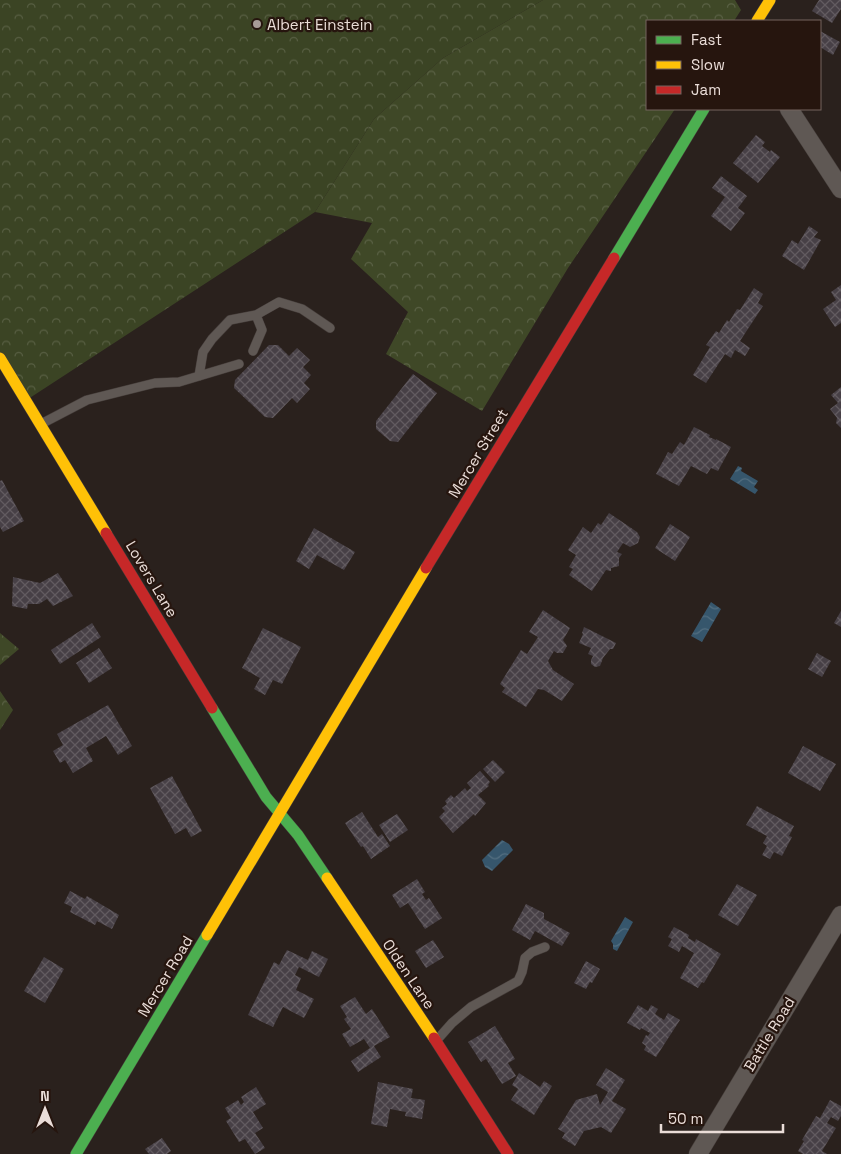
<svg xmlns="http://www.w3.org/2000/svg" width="841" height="1154" font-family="'Space Grotesk',sans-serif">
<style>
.forest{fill:url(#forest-crowns)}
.park{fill:url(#park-crowns)}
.water{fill:url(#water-waves)}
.building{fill:url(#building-cross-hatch)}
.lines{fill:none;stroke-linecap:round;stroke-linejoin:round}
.lane-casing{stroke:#453d3a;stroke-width:10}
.street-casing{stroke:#453d3a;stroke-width:19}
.fast-casing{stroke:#453d3a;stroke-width:12}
.slow-casing{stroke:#453d3a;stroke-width:12}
.jam-casing{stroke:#453d3a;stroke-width:12}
.lane{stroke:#5f5854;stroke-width:9}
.street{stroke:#5f5854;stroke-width:18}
.fast{stroke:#4caf50;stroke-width:11}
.slow{stroke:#ffc107;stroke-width:11}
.jam{stroke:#c62828;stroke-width:11}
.poi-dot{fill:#a79b97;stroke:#26150e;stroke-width:2}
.labels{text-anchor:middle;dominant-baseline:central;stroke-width:4.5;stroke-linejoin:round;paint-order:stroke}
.poi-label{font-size:15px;fill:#eaddd8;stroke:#26150e;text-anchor:start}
.street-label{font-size:15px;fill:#eaddd8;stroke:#26150e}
</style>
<defs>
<pattern id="forest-crowns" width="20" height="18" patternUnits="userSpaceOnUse" patternTransform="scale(1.25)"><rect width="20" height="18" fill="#3f4827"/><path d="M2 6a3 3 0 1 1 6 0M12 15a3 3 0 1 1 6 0" fill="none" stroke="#5b6246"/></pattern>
<pattern id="park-crowns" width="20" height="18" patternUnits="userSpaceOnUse" patternTransform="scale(1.25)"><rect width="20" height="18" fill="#3b4424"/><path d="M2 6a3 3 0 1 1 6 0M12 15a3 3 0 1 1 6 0" fill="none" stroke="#585f43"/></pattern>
<pattern id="water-waves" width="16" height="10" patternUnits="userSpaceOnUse" patternTransform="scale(1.25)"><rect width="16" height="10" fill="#36566c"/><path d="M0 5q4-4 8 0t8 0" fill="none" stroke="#536e80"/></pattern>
<pattern id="building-cross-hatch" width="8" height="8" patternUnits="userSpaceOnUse" patternTransform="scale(1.25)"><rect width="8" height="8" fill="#474046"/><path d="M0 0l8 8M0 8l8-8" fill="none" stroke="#625b60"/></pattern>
</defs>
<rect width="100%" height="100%" fill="#2a211d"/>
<path class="forest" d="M543,0h192l6,10 -7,11h-87v88h28l-107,159 -86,143 -96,-57 22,-42 -57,-53 21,-36 -57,-11 59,-93 69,-61z
M0,633l19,16 -19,16z
M0,691l13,19 -13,20z"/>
<path class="park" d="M0,0h543l-100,58 -69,61 -59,93 -293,191 -22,-37z"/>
<path class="water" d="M738,466l4,2 -1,3 17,10 -4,6 4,3 -3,4 -25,-15z
M711,602l10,7 -19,33 -11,-6z
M502,840l7,4 4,6 -21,21 -7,-4 -3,-7z
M625,917l8,5 -16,29 -4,-2v-5l-2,-3z"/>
<path class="building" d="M819,0h22v9l-9,14 -20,-12z
M820,31l20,11 -7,13 -13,-8z
M756,135l9,7 -3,4 8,6 1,-2 9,7 -22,26 -25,-20z
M721,176l26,20 -9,12 7,5 -14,18 -20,-15 14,-19 -13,-9z
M809,226l9,6 -4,5 7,3 -17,30 -22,-14 10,-16 6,4z
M841,285v38l-6,4 -12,-18 13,-9 -5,-8z
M754,288l9,6 -5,9 5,3 -23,35 10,7 -5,8 -10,-6 -4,8 -6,-4 -19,29 -13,-8 17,-28 -4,-2 10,-14 3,2 8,-13 2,2 8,-13 3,1z
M269,345h9l11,11 8,-8 13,12 -7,7 8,8 -7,8 6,6 -13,14 -5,-5 -19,20 -8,-1 -31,-29 1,-8z
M413,374l24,19 -39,49 -8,-1 -14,-12v-8z
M841,387v41l-5,-5 1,-5 -7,-9 8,-6 -7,-8z
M694,427l16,8 -1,2 7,3v-1l15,8 -13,24 -7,-3 -4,6 -16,-8 -12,20 -23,-12 12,-22 4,2 8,-12 4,3z
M2,480l22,41 -21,11 -3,-5v-46z
M609,513l28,19 3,5 -2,6 -8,4 -7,-4 -6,9 5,2 -3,4v8l-8,2v3l-5,-1 -14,21 -23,-16 4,-6 -4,-2 7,-12 -8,-5 15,-23 8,6 7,-10 3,2z
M670,524l20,13 -15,24 -20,-13z
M314,528l41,24 -11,18 -27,-15 -8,14 -13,-8z
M58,573l15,23 -20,10 -6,-7 -8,5h-11l-1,5 -15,-3 1,-29 27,6z
M543,610l27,18 -7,12 4,6 -4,7h-6l-3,-2 -6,10 5,9 21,14 -12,17 -18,-11 -6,-1 -12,18 -24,-15 3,-4 -5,-4 21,-34 6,4 11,-17 -9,-5z
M841,611v16l-7,-4z
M92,623l9,14 -41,27 -9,-14z
M584,627l32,16 -3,6h-3l-7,9 -3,8 -5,1 -4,-3v-4l2,-4 -5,-2 3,-6 -12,-5 4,-9 -1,-1z
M263,628l38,19 -19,37 -9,-4 -8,15 -11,-6 6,-11 -18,-10z
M99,648l13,20 -23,15 -13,-20z
M817,653l14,8 -9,16 -14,-8z
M108,705l24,41 -14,9 -12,-19 -20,12 7,13 -20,12 -8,-13 -5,3 -7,-12 10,-6 -6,-11z
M803,746l33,18 -16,27 -32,-18z
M493,760l12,12 -10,10 -12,-13z
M480,771l10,11 -2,3 1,1 -11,9 8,8 -11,13 -1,-2 -21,19 -14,-16 6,-6 -3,-3 5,-4 -2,-3 6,-6 3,3 11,-10 2,3 4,-3 -4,-5z
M172,776l30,55 -11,6 -5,-9 -11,6 -25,-46z
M757,806l37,20 -5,10 3,1 -10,19 -8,-4 -4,7 -8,-4 5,-9 -4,-3 4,-7 -21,-11z
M362,812l16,25 4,-3 8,12 -19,13 -8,-13 -2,1 -16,-24z
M397,814l11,16 -18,12 -11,-17z
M417,879l8,13 -3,2 4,6 3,-2 13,20 -17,11 -17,-26 -8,5 -8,-13z
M737,884l20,11 -19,31 -20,-11z
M70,891l15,8 2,-3 32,19 -7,14 -15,-8 -2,4 -25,-13 2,-5 -8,-4z
M526,904l18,9v6l26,14 -8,13 -27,-15 -5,9 -18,-10z
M674,927l15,8 -1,3 7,4 1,-3 25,15 -17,29 -2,-1 -4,6 -18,-10 14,-25 -12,-7 -3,6 -11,-6 4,-7 -4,-2z
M433,940l11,17 -18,11 -11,-17z
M287,950l21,10 4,-9 16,8 -9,18 -20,-10 -4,8 6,3 -5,12 18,9 -10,19 -21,-11 -10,20 -25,-12 26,-53 5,3z
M44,957l20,12 -19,34 -21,-12z
M586,961l14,8 -8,14 -2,-1 -4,7 -12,-6z
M355,997l11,17 6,-5 18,28 -16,9 7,11 -23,15 -7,-11 19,-13 -6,-9 -14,8 -8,-13 9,-5 -7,-10 3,-2 -7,-11z
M638,1005l10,6 3,-6 7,4 -3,5 9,6 4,-7 12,7 -24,37 -12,-7 2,-4 -4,-3 4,-8 2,1 2,-3 -9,-5 -1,2 -13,-7z
M495,1026l20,33 -7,4 8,13 -14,8 -16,-25 -5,3 -13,-20z
M606,1068l19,12 -13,21 14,8 -15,24 -10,-6 -17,4 -9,15 -13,-8 3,-5 -7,-4 18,-29 21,-6 3,11 8,-13 -12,-7z
M519,1073l21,14 4,-6 8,5 -18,29 -23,-15 7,-11 -6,-4z
M378,1082l35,7 -2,9 14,2 -3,19 -17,-3 1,-4 -16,-3 -3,18 -16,-3z
M256,1087l10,17 -13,8 10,16 -8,5 10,15 -10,6 -10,-15 -6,3 -13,-21 5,-3 -6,-10 13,-8 3,5 3,-3 -3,-5z
M830,1100l11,6v10l-3,5 -7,-4 -4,6 9,5 -14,23 5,3h-24l-5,-3 6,-10 -2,-1 14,-24 4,2z
M162,1138l9,13 -4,3h-18l-4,-5z"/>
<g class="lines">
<defs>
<path id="lane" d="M256,315l23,-13 23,7 28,19
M199,376l4,-24 9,-13 18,-19 26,-5 6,15 -9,21
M41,424l46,-24 68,-17 24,-1 60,-18
M436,1041l16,-18 19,-16 47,-26 4,-9 3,-14 7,-6 13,-5"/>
<path id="street" d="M789,109l52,80
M698,1154l143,-239"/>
<path id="fast" d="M614,258l90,-149
M212,708l54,89 32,38 29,43
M76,1154l131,-219"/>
<path id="slow" d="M757,21l13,-21
M0,358l106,175
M327,878l107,160
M207,935l219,-367"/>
<path id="jam" d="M106,533l106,175
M426,568l188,-310
M434,1038l74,116"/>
</defs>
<use href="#lane" class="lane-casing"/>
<use href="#street" class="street-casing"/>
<use href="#fast" class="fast-casing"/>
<use href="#slow" class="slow-casing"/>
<use href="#jam" class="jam-casing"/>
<use href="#lane" class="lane"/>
<use href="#street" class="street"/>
<use href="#fast" class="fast"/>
<use href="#slow" class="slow"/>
<use href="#jam" class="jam"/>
</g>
<circle class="poi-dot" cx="257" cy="24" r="5"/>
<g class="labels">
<g class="poi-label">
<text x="267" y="24">Albert Einstein</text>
</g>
<g class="street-label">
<text transform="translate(478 453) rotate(-59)">Mercer Street</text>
<text transform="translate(152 579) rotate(59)">Lovers Lane</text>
<text transform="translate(409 974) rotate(56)">Olden Lane</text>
<text transform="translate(165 976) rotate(-59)">Mercer Road</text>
<text transform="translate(769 1034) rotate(-59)">Battle Road</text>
</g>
</g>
<rect x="646" y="20" width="175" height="90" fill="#26150e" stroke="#74655f"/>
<rect x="656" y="36" width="25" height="8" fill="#4caf50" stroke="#74655f"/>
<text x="691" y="45" font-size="15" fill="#eaddd8">Fast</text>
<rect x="656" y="61" width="25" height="8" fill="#ffc107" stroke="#74655f"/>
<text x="691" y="70" font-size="15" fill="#eaddd8">Slow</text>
<rect x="656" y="86" width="25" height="8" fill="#c62828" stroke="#74655f"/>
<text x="691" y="95" font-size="15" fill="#eaddd8">Jam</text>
<g transform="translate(45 1109)" stroke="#26150e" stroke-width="4" paint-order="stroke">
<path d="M0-4L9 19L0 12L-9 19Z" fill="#eaddd8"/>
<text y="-8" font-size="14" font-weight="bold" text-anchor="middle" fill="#eaddd8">N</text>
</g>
<path d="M661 1124v8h122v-8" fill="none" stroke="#eaddd8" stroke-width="2.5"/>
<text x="668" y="1124" font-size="15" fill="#eaddd8" stroke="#26150e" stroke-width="4" paint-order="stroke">50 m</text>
</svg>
